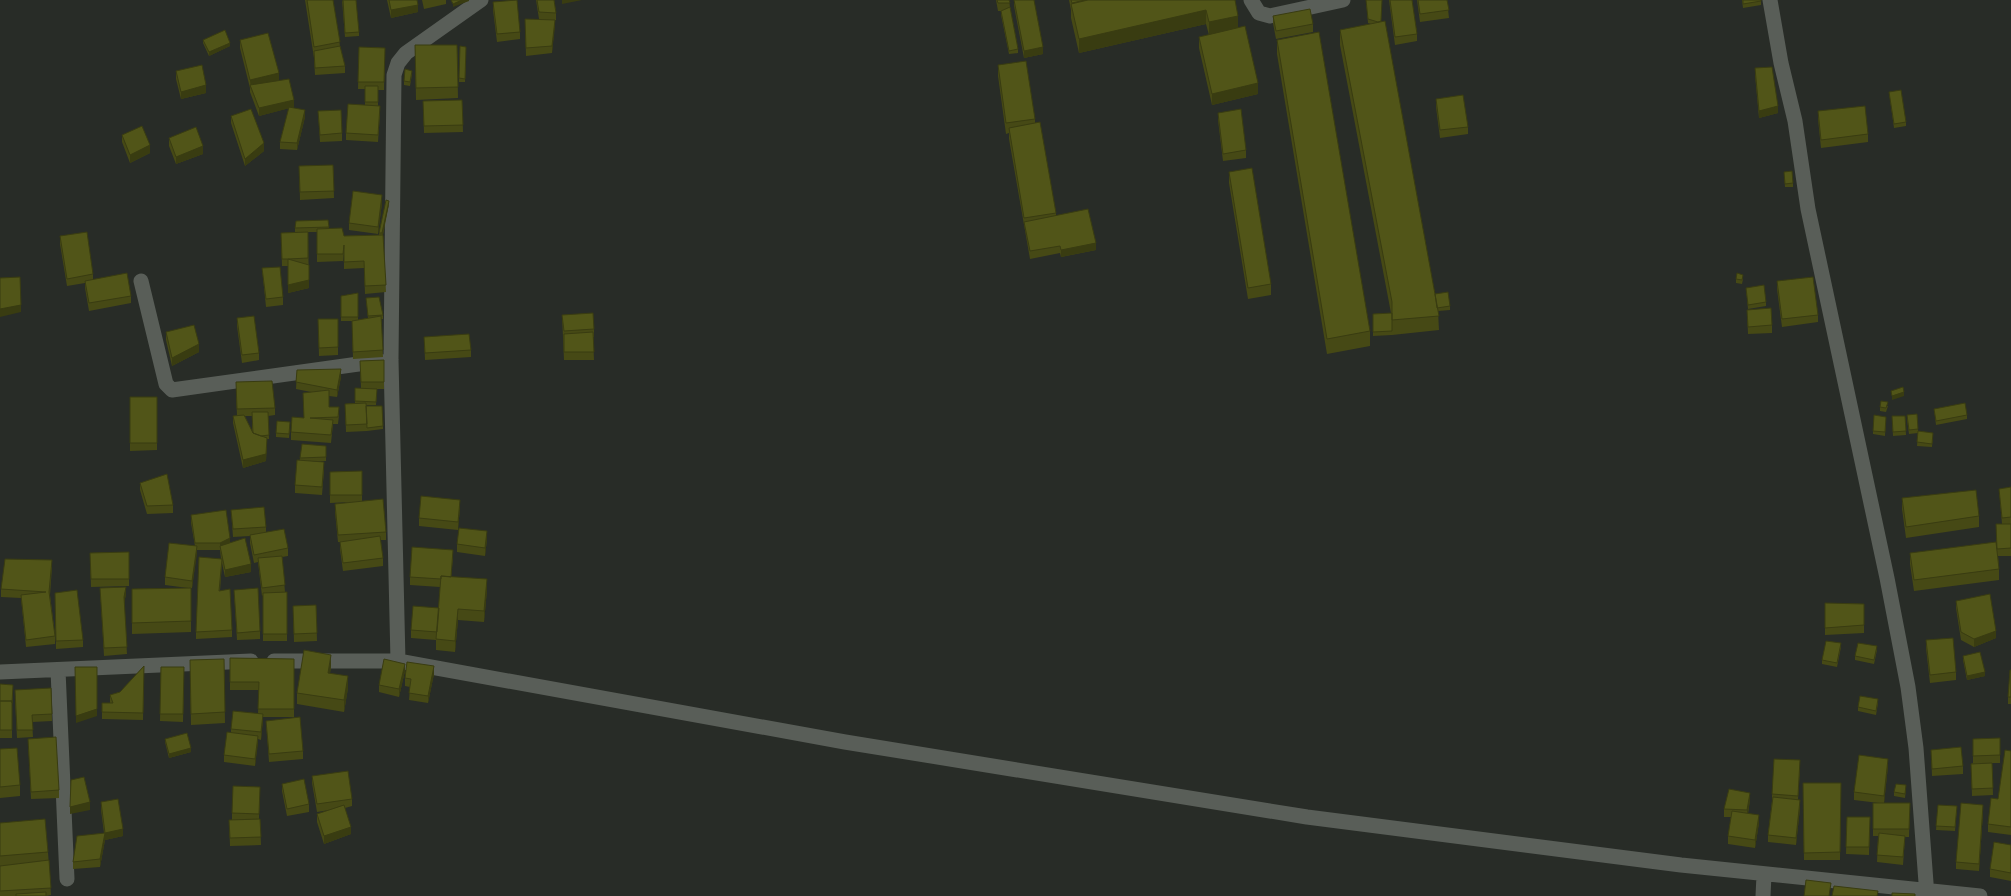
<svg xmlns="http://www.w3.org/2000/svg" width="2011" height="896" font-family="'Archivo Narrow',sans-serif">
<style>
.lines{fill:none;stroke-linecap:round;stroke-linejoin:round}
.minor{stroke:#595e58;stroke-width:15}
.wall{fill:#464915;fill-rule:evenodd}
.shaded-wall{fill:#393c11}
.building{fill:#515518;stroke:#393c11}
</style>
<rect width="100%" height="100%" fill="#282c27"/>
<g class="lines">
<path class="minor" d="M481,0l-75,53 -8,10 -4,12 -3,285 7,301 447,81 462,75 374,48 299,31
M1251,0l8,13 11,3 73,-16
M1770,0l11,63 14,58 13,88 79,369 21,109 8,61 11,148
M141,281l25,103 6,6 208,-29
M274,661h124
M58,670l9,209
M0,672l251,-11
M1763,896l1,-21"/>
</g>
<path class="wall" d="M305,0h28l7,46 5,20v7l-30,2 -1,-17z
M342,0l17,32v4l-14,1z
M387,0h30l1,12 -27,6z
M422,0h24v4l-22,5z
M536,0h18l2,13v7h-1l-3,33 -26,3 -1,-37h14z
M996,0h13l1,7 8,42v4l-9,1 -8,-39v-4h-3z
M1014,0l29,54 -19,4 -10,-52z
M1069,0h166l3,28 20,66 -46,11 -13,-57v-11l10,-2 -3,-11 -127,29 -8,-35v-8z
M1366,0l15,21 54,273 15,12v4l-12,1 1,19 -47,5 -19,1v-22l18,-1 -51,-268v-15l31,-6 -3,-1z
M1389,0h23l5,34v7l-22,4z
M1417,0h30l2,18 -29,4z
M1742,0h19v5l-18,3z
M493,2l27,30v7l-23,3 -4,-32z
M1273,16l40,8v8l-37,7 -3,-16z
M203,40l27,6 -21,10 -6,-13z
M240,40l39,40 -4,1 19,26 -2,1 13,9 -8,33 -17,-1v-7l9,-34 -30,8 -9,-24v-4l-10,-40z
M1277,40l93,291v15l-43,8 -50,-300z
M415,45h42l1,53 -42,2z
M460,46l6,1 -1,35h-6z
M359,47l26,1 -1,42h-6v16l2,7 -2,29 -32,-2v-7l19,-28v-16h-7z
M998,65l37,54v4l21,90v3l40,34 -35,7 -1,-4 -30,6 -21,-120v-6l-3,1 -8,-58z
M1755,68l23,45 -19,5 -4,-43z
M176,71l30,22 -25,6 -5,-20z
M412,74l-2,12 -6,-1v-4z
M1889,92l17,30v4l-12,2z
M1436,99l32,28v7l-28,4 -4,-31z
M462,100l1,32 -39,1 -1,-32z
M318,111l24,22v8l-22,1z
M1818,111l50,23v8l-47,6 -3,-29z
M1218,113l28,37v8l-23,3 -5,-41z
M231,116l33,35 -19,15 -14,-43z
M122,135l28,18 -20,10 -8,-21z
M169,138l34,16 -27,10 -7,-18z
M333,165l1,33 -34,2 -1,-34z
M1229,172l42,112v11l-23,4 -19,-116z
M1784,172l9,11v4h-8z
M382,203l-4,31 -29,-4v-7z
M389,204l-6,31 3,57 -21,2 -1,-26 -20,1v-17l-1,9 -26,1v-30h-22v-4l33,-8 1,9 15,7 35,-1v-2z
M308,232l1,56 -21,5v-27h-6l-1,-33z
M60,236l33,38v5l38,17v7l-42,8 -4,-23v-5l-18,3 -7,-42z
M262,268l21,29v8l-17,2z
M1736,279h7l-1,5 -6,-1z
M1777,281l41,34v7l-36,5 -5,-38z
M1746,288l20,14v4l-18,3z
M358,293v27l10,-2 -2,-20 17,17v4h-2l2,38 -30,2 -1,-38h-11v-25z
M1747,310l25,15v8l-24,1z
M562,315l32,14v8h-1l1,23h-30z
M237,318l22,35v7l-17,3 -5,-37z
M318,319h20v36l-19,1z
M166,332l33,20 -27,14 -6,-26z
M424,337l47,13v7l-46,3z
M384,360v29h-7l-1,16h-10v1l17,20v3l-16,2 -21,1 -1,-28 10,-1v-15h6l-1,-27z
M297,370l44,7 -4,20 -8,-1v11l10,8 -1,9h-5l-2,19 -40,-3v-8l13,-14 7,-26 -15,-3z
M236,389l39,19v7l-7,1 1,23h-2l-1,22 -23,7 -10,-45v-7h4zM245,416h7v16z
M130,397h27v53l-27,1z
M1888,406l-2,6 -6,-1v-4z
M1934,409l33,6v4l-31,6z
M1917,414l1,17 15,2 -1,14 -15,-1 1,-13 -9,1 -2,-15z
M1892,416h13l1,19 -13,1z
M1886,417l-1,19 -12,-2v-3z
M290,426l-1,12 -13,-1v-4z
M326,446v15h-15l13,9 -2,25 -27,-2v-8l5,-27z
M362,471v30l24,31v8h-6l3,18v8l-40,5 -3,-22v-7h-2l-3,-30v-8l16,-2 -21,1v-31z
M140,483l33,22v8l-26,1 -7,-24z
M2011,487v69h-13l1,13v11l-85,11 -4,-27v-11l87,1 -1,-22 6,-8 -3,-35z
M1902,498l77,18v11l-73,11 -4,-29z
M460,507l-2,23 -39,-4v-8z
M231,510l35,17v5l22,16v8l-6,1 3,35h2v49h-24v-46l-1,1 -4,-34 -4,1 -4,-20v-7l-17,1z
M191,515l39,28 21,29 -26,5 -3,-14 -2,28 12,39v7l-36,2v-7l25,-73 -1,-9h-23l-5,38h-1v44l-59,2v-45l56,-1 -23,-3v-8l30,-31 -4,-23z
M487,539l-2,17 -28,-4v-8z
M129,552v34l-38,1 -1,-34z
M453,558l-2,19 36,13 -3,32 -26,-2 -3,32 -19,-2v-10l-25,-2v-8l28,-22 1,-21 -30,-2v-8z
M52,567l-2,28 5,41v8l-29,3 -5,-49 -20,-1v-8z
M100,588l26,6 -2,9 3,51 -23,2z
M234,590l26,41v8l-23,1z
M55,593l28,47v7l-27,2z
M1956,601l40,37 -22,9 -13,-7 -5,-32z
M1825,603l39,1v29l-39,2z
M316,605l1,36 -23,1 -1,-36z
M1926,640l30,32v8l-26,3 -4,-35z
M1841,647l-4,20 -15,-3v-4z
M1877,650l-3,14 -19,-4v-4z
M1963,656l22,20 -18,4 -4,-20z
M230,658l64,1v58h-31l-2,23 -3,-1 -3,27 -31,-4v-7l7,-22v-4l27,-16 1,-23h-29z
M224,659l1,64 -34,2 -1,-54z
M144,666l-1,54 -41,-1v-16h8v-8l10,-3z
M331,666l-1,8 18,14 -4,24 -47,-8v-11z
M161,667h23l-1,55 -23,-1z
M2011,670v34h-3v-7z
M405,671l-6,26 -20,-5v-7z
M434,674l-6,29 -19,-3 1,-13 -5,-1v-8z
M0,684l13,1 -1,21v32h-12z
M51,688l1,33 -20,1 1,15 -16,1 -2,-40z
M1878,703l-2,12 -18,-4v-4z
M266,721l37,30v8l-34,3z
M2000,738v25h-8l1,32 -21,1 -1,-32 2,-1v-24z
M28,739l31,51v8l-28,1z
M165,739l26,13 -22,6 -4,-16z
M0,749l20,36v11l-20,2z
M1931,750l32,16v8l-31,2z
M2011,751v84l-23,-3v-8l10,-25z
M1888,766l-4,37h26l-1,34h-4l-2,28 -26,-3 1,-26h-5v-33h6l-25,-3v-8z
M1800,768l-2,32 2,8 -4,37 -28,-3v-7l4,-34v-7z
M312,776l40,23v7l-7,2 6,26 -27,10 -7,-22v-8l12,-4 -12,2 -5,-29z
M1803,783h38l-1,77h-36z
M282,784l27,20v8l-22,4 -5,-25z
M260,787l-1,32h1l1,26 -31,1 -1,-26h3v-7z
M1906,789l-1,9 -11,-2v-4z
M1750,800l-2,14 11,9 -4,25 -27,-4v-8l3,-19h-7v-8z
M101,802l22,34 -18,4 -5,27 -27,2v-7l31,-29 -3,-23z
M1938,805l19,1 -2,25 -19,-1z
M1983,812l-4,59 -23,-2v-7z
M1847,817h23l-1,38 -23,-1z
M0,823l48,29 3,43 -5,1h-46z
M2011,845v36l-21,-4v-8z"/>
<path class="shaded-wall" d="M462,0h7v1l-16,6v-3z
M562,0h20l-20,4z
M418,5v7l-27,6v-8z
M1206,10v14l-127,29v-14z
M1238,16v14l-29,7v-15z
M555,20v7l-3,26v-7z
M230,43v3l-21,10v-4z
M1043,47v7l-19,4v-7z
M279,73v7l-28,8 -1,-8z
M1258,83v11l-46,11v-11z
M206,85v8l-25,6v-7z
M294,100v7l-35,9v-8z
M1778,106v7l-19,5v-7z
M305,110v7l-8,33v-7z
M264,143v8l-19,15v-7z
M150,145v8l-20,10v-8z
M203,146v8l-27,10v-7z
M382,195v8l-4,31v-7z
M389,201v3l-7,33v-4z
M1096,243v7l-35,7v-7z
M309,280v8l-21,5v-8z
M21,305v7l-21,5v-8z
M199,344v8l-27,14v-8z
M341,369v8l-4,20v-7z
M1904,392v4l-12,4v-4z
M267,438l-1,23 -23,7v-8z
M460,500v7l-2,23v-8z
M487,531v8l-2,17v-8z
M230,538v7l-10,1v4v-7z
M197,546v8l-5,34v-7z
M251,564v8l-26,5v-7z
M487,579v11l-3,32v-11z
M126,587v7l-2,10v-7z
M458,609v11l-3,32v-11z
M1996,631v7l-22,9v-8z
M331,655v11l-3,18v-11z
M405,664v7l-6,26v-8z
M434,666v8l-6,29v-7z
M1985,672v4l-18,4v-4z
M348,676v12l-4,24v-12z
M97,709v7l-21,7v-7z
M263,714v7l-2,19v-8z
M258,736v8l-3,22v-7z
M191,748v4l-22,6v-4z
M1888,759v7l-4,38v-8z
M1750,793v7l-3,18v-8z
M1800,800v8l-4,37v-7z
M90,802v8l-20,4v-7z
M1983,805v7l-4,59v-7z
M1759,815v8l-4,25v-8z
M351,827v7l-27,10v-8z
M123,829v7l-18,4v-7z
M105,833v7l-5,27v-8z"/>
<path class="building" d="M307,0h26l7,42 -26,5z
M343,0h13l3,32 -14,1z
M389,0h28l1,5 -27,5z
M451,0h11l-9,4z
M517,0l3,32 -23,2 -4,-32z
M537,0h17l2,13 -17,-1z
M997,0h12l1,3h-12z
M1014,0h20l9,47 -19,4z
M1071,0h14l-13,3z
M1088,0h147l3,16 -29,6 -3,-12 -127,29 -8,-35z
M1366,0h16l-1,21 -3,1 -10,-3z
M1390,0h22l5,34 -22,3z
M1418,0h29l2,10 -29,4z
M1743,0h18v1l-18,3z
M1010,7l8,42 -9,2 -8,-40z
M1310,9l3,15 -37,7 -3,-15z
M525,19l30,1 -3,26 -26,2z
M1385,21l54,295 -47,4v-18l-52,-272z
M1245,26l13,57 -46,11 -13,-57z
M225,30l5,13 -21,9 -6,-12z
M1319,32l51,299 -43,8 -50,-299z
M268,33l11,40 -29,7 -10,-40z
M415,45h42l1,42 -42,1z
M340,46l5,20 -30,2 -1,-17z
M460,46l6,1 -1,32 -6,-1z
M359,47l26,1 -1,34h-26z
M1026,61l9,58 -29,4 -8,-58z
M202,65l4,20 -25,7 -5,-21z
M1772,67l6,39 -19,5 -4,-43z
M405,69l7,2 -2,11 -6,-1z
M289,79l5,21 -35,8 -9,-23z
M365,86h13v16h-13z
M1901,90l5,32 -12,2 -5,-32z
M1463,95l5,32 -28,3 -4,-31z
M462,100l1,25 -39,1 -1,-25z
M348,104l32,2 -2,29 -32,-2z
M1865,106l3,28 -47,6 -3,-29z
M289,107l16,3 -8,33 -17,-1z
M251,109l13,34 -19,16 -14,-43z
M1241,109l5,41 -23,4 -5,-41z
M341,110l1,23 -22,2 -2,-24z
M1040,122l16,91 -32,5 -15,-90z
M142,126l8,19 -20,10 -8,-20z
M196,127l7,19 -27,11 -7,-19z
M333,165l1,26 -34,1 -1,-26z
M1252,168l19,116 -23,4 -19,-116z
M1792,171l1,12 -8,1 -1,-12z
M353,191l29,4 -4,32 -29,-4z
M386,200l3,1 -7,32h-3z
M1088,209l8,34 -35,7 -1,-4 -30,5 -6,-29z
M328,220l1,7 -34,1 1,-7z
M342,228l2,8 39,-1 3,50 -21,1 -1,-25 -20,1v-17l-1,9h-26v-25z
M87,232l6,42 -26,5 -7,-43z
M308,232v26l-20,1 21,6v15l-21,5v-26h-6l-1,-26z
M280,267l3,30 -17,2 -4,-31z
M127,273l4,23 -42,7 -4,-22z
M1737,273l6,2 -1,5 -6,-1z
M20,277l1,28 -21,4v-31z
M1813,277l5,38 -36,4 -5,-38z
M1764,285l2,17 -18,3 -2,-17z
M1448,292l2,14 -13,2 -2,-14z
M358,293v24h-17v-21z
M379,297l4,18 -15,1 -2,-18z
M1771,308l1,17 -24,2 -1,-17z
M593,313l1,16 -30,2 -2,-16z
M1392,313v18l-19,1v-18z
M254,316l5,37 -17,2 -5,-37z
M381,316l2,34 -30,2 -1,-31z
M318,319h20v28l-19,1z
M194,325l5,19 -27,14 -6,-26z
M593,332l1,20h-30v-18z
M469,334l2,16 -46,3 -1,-16z
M384,360v22h-23l-1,-21z
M341,369l-4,21 -41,-8 1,-12z
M272,381l3,27 -38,1 -1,-27z
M1903,387l1,5 -12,4 -1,-5z
M355,388l22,1 -1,13 -21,-1z
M329,390v17h10l-1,10 -28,1 23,2 -2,15 -40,-3 1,-15 12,1 -1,-25z
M130,397h27v46h-27z
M1881,401l7,1 -2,6 -6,-1z
M366,403l1,21 -21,1 -1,-21z
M1965,403l2,12 -31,6 -2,-12z
M366,406h16l1,20 -16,2z
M252,412h16l1,23 -8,1 -8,-3z
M1917,414l1,15 -9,1 -2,-15z
M244,415l9,18 14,5 -1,16 -23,6 -10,-44z
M1874,415l12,2 -1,15 -12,-1z
M1892,416h13l1,15 -13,1z
M277,421l13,1 -1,12 -13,-1z
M1918,431l15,2 -1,11 -15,-2z
M302,444l24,2v11l-26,1z
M297,460l27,2 -2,25 -27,-2z
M362,471v24h-32v-23z
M167,474l6,31 -26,1 -7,-23z
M2011,487v30l-9,1 -3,-29z
M1976,490l3,26 -73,11 -4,-29z
M421,496l39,4 -2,22 -39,-4z
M383,499l3,33 -48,3 -3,-31z
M264,507l2,20 -33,2 -2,-19z
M226,510l4,28 -10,5h-25l-4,-28z
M1996,524h15v24l-14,1z
M459,528l28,3 -2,17 -28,-4z
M284,529l4,19 -34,7 -4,-20z
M380,536l3,22 -40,5 -3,-21z
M245,538l6,26 -26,6 -5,-24z
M1996,542l3,27 -85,11 -4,-27z
M169,543l28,3 -5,35 -27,-4z
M412,547l41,3 -2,27 -10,-1v3l-31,-2z
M129,552v27h-38l-1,-26z
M282,556l3,29 -23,3 -4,-30z
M199,557l23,2 -3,32 11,-2 2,41 -36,2z
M5,559l47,1 -3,32 6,44 -29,4 -5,-45 25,-3 -45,-3z
M441,576l46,3 -3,32 -26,-2 -3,32 -19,-2z
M126,587l-2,10 3,50 -23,1 -4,-60z
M191,588v33l-59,2v-34z
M258,588l2,43 -23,2 -3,-43z
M77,590l6,50 -27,1 -1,-48z
M287,592v42h-24v-41z
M1990,594l6,37 -22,8 -13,-7 -5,-31z
M1825,603l39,1v21l-39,3z
M316,605l1,28 -23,1 -1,-28z
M413,606l26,2 -2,24 -26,-2z
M1953,638l3,34 -26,3 -4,-35z
M1826,641l15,2 -4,20 -15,-3z
M1858,643l19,3 -3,14 -19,-4z
M304,650l27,5 -3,18 20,3 -4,24 -47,-7z
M1980,652l5,20 -18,4 -4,-20z
M230,658l64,1v50h-36l1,-27h-29z
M224,659l1,53 -34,2 -1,-54z
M384,659l21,5 -6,25 -20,-4z
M407,662l27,4 -6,30 -19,-3 2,-14 -6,-1z
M144,666l-1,47 -41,-1v-9h11l-3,-8 10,-3z
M75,667h22v42l-21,7z
M161,667h23l-1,47h-23z
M2010,670h1v27h-3z
M0,684l13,1 -1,18v-2h-12z
M51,688l1,26 -20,1 1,15h-16l-2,-40z
M1860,696l18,3 -2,12 -18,-4z
M0,701h12v29h-12z
M233,711l30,3 -2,18 -30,-3z
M300,717l3,34 -34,3 -3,-33z
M227,732l31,4 -3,23 -31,-4z
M187,733l4,15 -22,6 -4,-15z
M56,737l3,53 -28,2 -3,-53z
M2000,738v17l-27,1v-17z
M1961,747l2,19 -31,3 -1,-19z
M17,748l3,37 -20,2v-38z
M2005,750l6,1v76l-23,-3 3,-26 7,1z
M1859,755l29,4 -4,37 -30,-4z
M1774,759l26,1 -2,36 -26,-2z
M1992,763l1,25 -21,1 -1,-25z
M348,771l4,28 -35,5 -5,-28z
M84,777l6,25 -20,5 1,-27z
M304,779l5,25 -22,5 -5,-25z
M1803,783h38l-1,69 -36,1z
M1896,784l10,1 -1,9 -11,-2z
M233,786l27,1 -1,27 -27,-1z
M1729,789l21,4 -3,17 -23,-1z
M1773,797l27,3 -4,38 -28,-3z
M118,799l5,30 -18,4 -4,-31z
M1873,803h37l-1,26h-36z
M1961,803l22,2 -4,59 -23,-2z
M344,805l7,22 -27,9 -7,-22z
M1938,805l19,1 -2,21 -19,-1z
M1732,811l27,4 -4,25 -27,-4z
M1847,817h23l-1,30h-23z
M45,819l3,33 -48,4v-33z
M260,819l1,18 -31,1 -1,-18z
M105,833l-5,26 -27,3 4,-26z
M1879,833l26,3 -2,21 -26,-2z
M1994,842l17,3v28l-21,-4z
M49,860l2,28 -51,3v-25z
M1806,880l25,3 -2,13h-25z
M1834,886l44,5 -1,5h-45z
M46,892v4h-30v-2z
M1892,893l23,1v2h-23z"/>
</svg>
